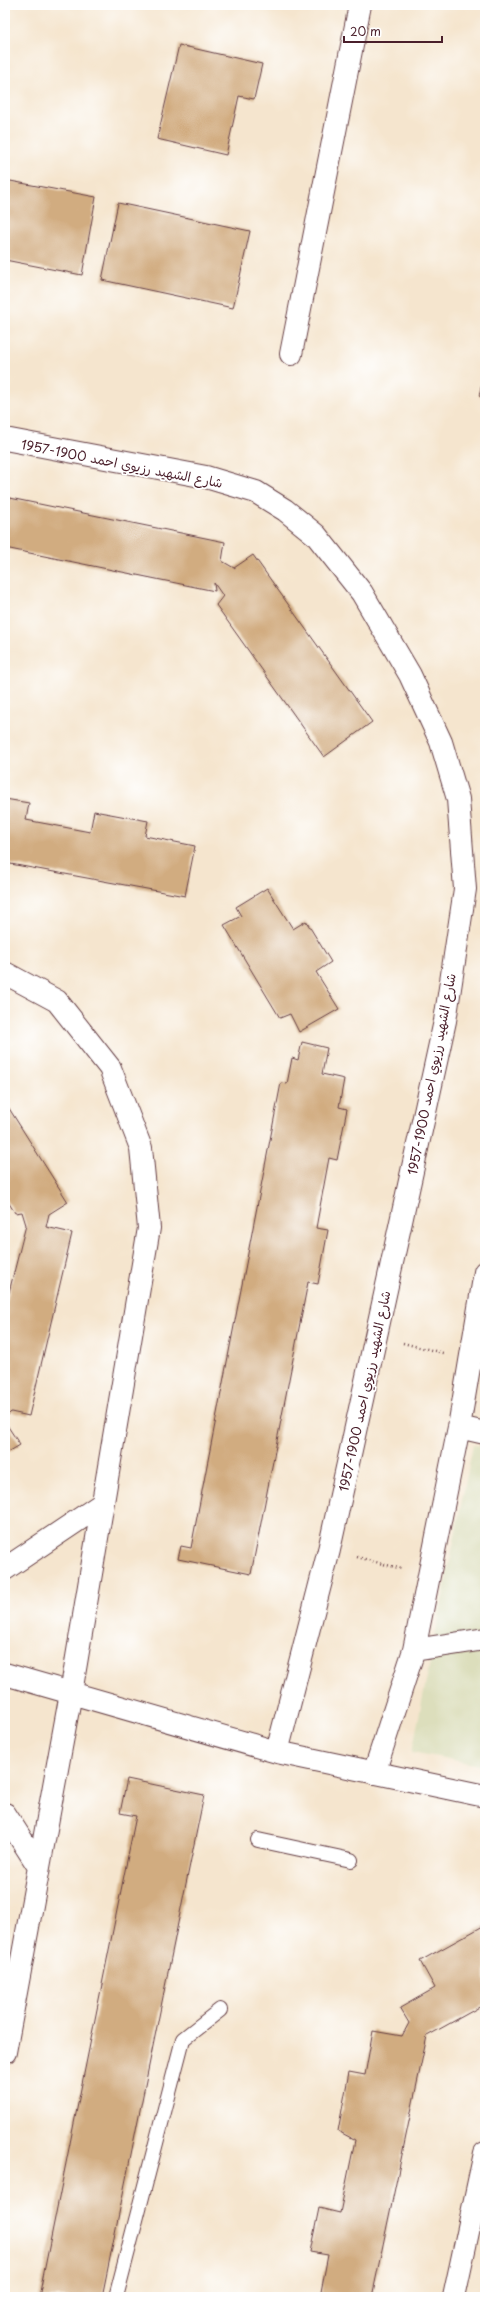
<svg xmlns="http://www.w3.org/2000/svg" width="490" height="2302" font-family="'Playpen Sans','Playpen Sans Arabic',sans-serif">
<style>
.built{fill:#dcdebc}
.building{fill:#d1ac80}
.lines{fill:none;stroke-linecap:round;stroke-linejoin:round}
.service-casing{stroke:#643d43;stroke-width:16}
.minor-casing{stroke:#643d43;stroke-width:24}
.path{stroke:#643d43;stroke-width:2.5;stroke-dasharray:1 3;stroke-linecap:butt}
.service{stroke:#fff;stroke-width:14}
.minor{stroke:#fff;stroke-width:22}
.labels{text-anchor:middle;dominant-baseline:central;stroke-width:3.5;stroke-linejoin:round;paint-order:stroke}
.street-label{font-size:13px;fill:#4a1f2b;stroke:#fff}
</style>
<rect width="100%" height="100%" fill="#fff"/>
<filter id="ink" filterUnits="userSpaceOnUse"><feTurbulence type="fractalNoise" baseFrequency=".025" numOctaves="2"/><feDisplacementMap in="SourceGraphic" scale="8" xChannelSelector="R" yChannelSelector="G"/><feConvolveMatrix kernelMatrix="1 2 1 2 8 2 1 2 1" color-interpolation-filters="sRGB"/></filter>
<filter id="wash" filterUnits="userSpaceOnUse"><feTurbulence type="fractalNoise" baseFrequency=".012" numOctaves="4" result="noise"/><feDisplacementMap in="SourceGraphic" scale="16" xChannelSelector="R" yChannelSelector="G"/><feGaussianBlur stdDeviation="0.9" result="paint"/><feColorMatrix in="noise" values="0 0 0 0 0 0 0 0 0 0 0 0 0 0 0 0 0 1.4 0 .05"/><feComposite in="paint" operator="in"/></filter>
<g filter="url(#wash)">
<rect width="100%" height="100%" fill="#f5e5ce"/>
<path class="built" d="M473,1445l12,2v319l-73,-14z"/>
<g id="blocks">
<path class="building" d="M179,45l83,19 -8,35 -15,-3 -13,59 -69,-16z
M5,180l91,17 -14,78 -77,-15z
M118,203l132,28 -17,77 -131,-28z
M484,373h1v25l-6,-2z
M5,497l220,45 -3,19 12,7 19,-13 119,167 -48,35 -108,-152 7,-9 -9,-13 1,8 -210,-43z
M5,799l24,4 -3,17 64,12 4,-21 54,10 -3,15 50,10 -10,50 -180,-33z
M267,888l26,41 13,-8 25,41 -15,10 23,37 -40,23 -9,-18 -10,4 -56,-93 17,-9 -5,-9z
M302,1042l25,6 -5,26 22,5 -5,28 8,2 -10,51 -8,-2 -13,70 12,2 -10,54 -10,-2 -57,292 -73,-15 3,-13 10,2 90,-465 6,1 5,-26 6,2z
M5,1102l63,100 -19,12 -3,13 26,6 -43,183 -18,-4 -6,6v-110l21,-83 -4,-13 -7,1 -10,-16z
M5,1422l15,23 -15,9z
M127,1779l77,16 -102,502h-63l97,-481 -16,-3z
M485,1925v79l-58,32 -55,261h-52l8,-42 -18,-3 9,-44 21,5 15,-73 -17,-9 11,-59 16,3 8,-44 29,5 7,-13 -9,-15 35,-20 -15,-27z"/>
</g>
</g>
<g filter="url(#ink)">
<use href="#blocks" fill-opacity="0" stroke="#643d43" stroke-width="1"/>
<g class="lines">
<defs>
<path id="service" d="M258,1840l93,20
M116,2297l67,-258 37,-29"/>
<path id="minor" d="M291,354l69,-349
M5,439l201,38 50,15 29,18 31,25 46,58 48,82 31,67 17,57 7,90 -20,132 -116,529 -52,202
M5,973l52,28 53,67 31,80 8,80 -78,465 -66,359
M459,1427l26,6
M5,1569l97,-65
M414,1650l71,-11
M5,1674l272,78 208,44
M374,1773l40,-123 45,-223 26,-155
M5,1814l34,53
M454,2297l31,-144"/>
</defs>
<use href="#service" class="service-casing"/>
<use href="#minor" class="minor-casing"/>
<path class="path" d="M403,1343l40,10
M357,1557l45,12"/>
<use href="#service" class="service"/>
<use href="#minor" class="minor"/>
</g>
</g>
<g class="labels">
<g class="street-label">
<text transform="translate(122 463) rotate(11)">شارع الشهيد رزيوي احمد 1900-1957</text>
<text transform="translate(431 1074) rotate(-79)">شارع الشهيد رزيوي احمد 1900-1957</text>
<text transform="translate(364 1391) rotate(-78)">شارع الشهيد رزيوي احمد 1900-1957</text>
</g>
</g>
<rect width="490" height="2302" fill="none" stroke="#fff" stroke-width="20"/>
<path d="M344 36v6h98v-6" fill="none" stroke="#4a1f2b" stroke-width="2"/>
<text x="350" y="36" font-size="12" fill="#4a1f2b" stroke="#ffffff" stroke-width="3" paint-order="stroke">20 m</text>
</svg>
